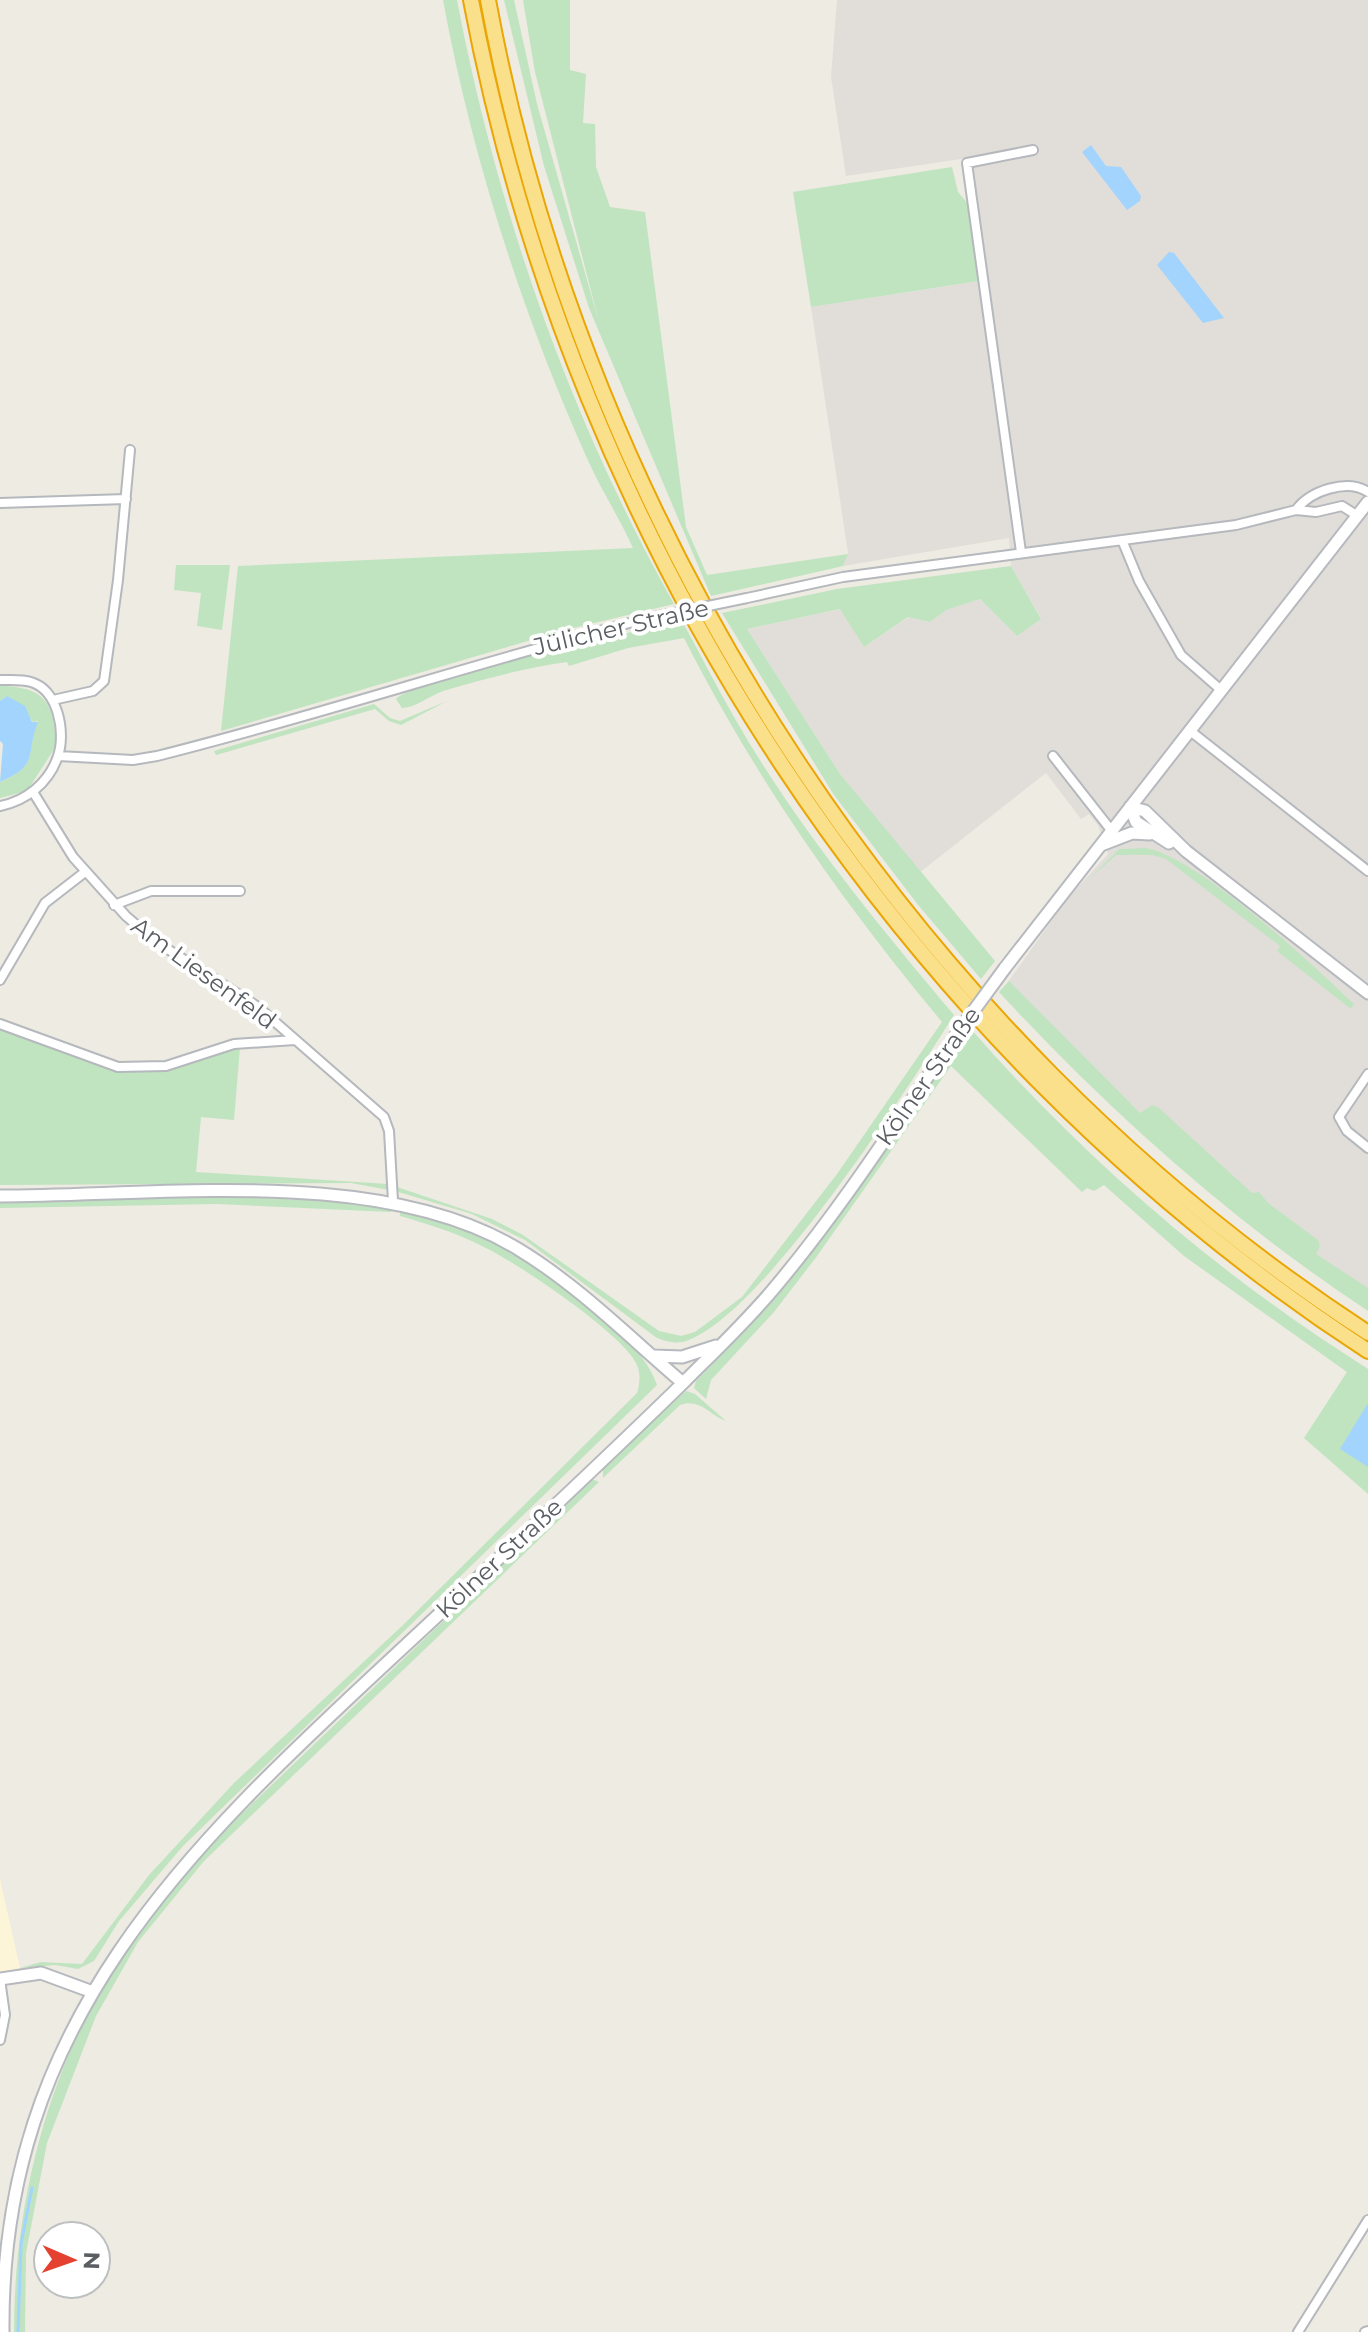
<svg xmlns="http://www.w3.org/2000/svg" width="1368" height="2332" font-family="Montserrat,sans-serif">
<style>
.commercial{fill:#fdf5d7}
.industrial{fill:#e1deda}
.green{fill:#bfe4bf}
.water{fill:#a2d4fd}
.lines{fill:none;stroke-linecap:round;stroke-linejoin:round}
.stream{stroke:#a2d4fd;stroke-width:3}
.street-casing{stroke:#b5b8bc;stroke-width:12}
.secondary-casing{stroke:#b6b9be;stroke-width:15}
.highway-casing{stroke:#eaa605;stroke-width:18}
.street{stroke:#fff;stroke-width:8}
.secondary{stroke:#fff;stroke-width:11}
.highway{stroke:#fbe08c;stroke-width:14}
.street-bridge-casing{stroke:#b5b8bc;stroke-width:12;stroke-linecap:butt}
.secondary-bridge-casing{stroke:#b6b9be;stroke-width:15;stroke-linecap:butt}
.street-bridge{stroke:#fff;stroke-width:8}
.secondary-bridge{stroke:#fff;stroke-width:11}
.labels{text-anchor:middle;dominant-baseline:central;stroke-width:8;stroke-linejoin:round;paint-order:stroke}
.street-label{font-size:24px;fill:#5a5e63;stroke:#fff}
</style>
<rect width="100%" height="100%" fill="#edebe2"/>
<path class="commercial" d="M0,1879l20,89 -20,7z"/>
<path class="industrial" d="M837,0h531v1301l-106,-70 -259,-242 64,-90 41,-45 -10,-29 -9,-11 -8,5 -35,-46 -127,100 -79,-99 -93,-145 94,-20 23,38 45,-30 21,5 16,-12 34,-11 37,37 24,-18 -30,-52 -2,-28 -166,28 5,-13 -37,-246 176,-27 -19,-122 -122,18 -15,-99z"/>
<path class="green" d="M443,0h14c40,210 112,417 217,604l-109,26 -344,101 17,-165 395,-18c-14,-31 -33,-60 -47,-92 -65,-146 -114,-299 -143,-456z
M504,0h10l23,104 62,218 -64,-250 -12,-72h47v70l16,4 -3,49 12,1 1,43 14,40 35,5 41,315 21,48 141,-21 -5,12 -132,30 -122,-288 -45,-142z
M952,167l6,25 10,12 11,77 -168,26 -18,-115z
M176,565h54l-8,65 -25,-4 4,-33 -27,-3z
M1011,566l30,53 -24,17 -37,-37 -34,11 -16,12 -22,-5 -44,30 -24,-38 -93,20 93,145 155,187 -14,18 -62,-73 -85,-111 -112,-182 115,-24z
M682,621c18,32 34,65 52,96 61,107 141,204 220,298 -46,73 -191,300 -268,326 -10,3 -19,1 -29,-3l-132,-98 -53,-26 -77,-23 -1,-5 98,33 31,16 136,96 22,5 14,-4 47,-35 95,-123 105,-152c-102,-123 -185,-241 -258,-384l-56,10 -59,18 -2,-4c-42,6 -84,17 -124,29 -14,5 -26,16 -41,17l-6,-9c16,-19 247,-70 286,-78z
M0,686c45,1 54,16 56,60l-25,39 -8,7 -23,6v-16c40,-17 25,-28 38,-61l-5,1 -11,-16 -15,-10 -7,5z
M447,701l-46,24 -12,-4 -14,-12 -159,46 -2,-4 160,-47 16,14 10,3z
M1146,848c53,10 166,116 208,156l-3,5 -74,-58 3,-5 -114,-87 -14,-4h-36l-29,26 32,-32z
M1009,981l131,132 12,-8 7,3 93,85 7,-1 9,11 50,37 2,6 -4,8 52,34v23c-136,-90 -258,-199 -369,-319z
M0,1026l115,43 26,1 99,-23 -6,73 -33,-3 -5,55 193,12v6l-38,-7 -351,2z
M970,1028c116,133 249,247 398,341v125l-64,-56 43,-66 -163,-116 -80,-71 -10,6 -7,-3 -5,4 -131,-126 -134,190 -43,56 -63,68 -5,19 -12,-11 2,-7c107,-105 187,-231 274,-353z
M237,1197l140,6 14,4v5l-175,-8 -216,4v-7z
M400,1210c21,6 45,10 65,19 54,23 174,99 192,156l-474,461 -64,75 -25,40 -16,8 -23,-4 -35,3 21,-6 41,2 67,-89 85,-92 168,-157 235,-233c3,-9 4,-21 -1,-30 -17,-32 -116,-98 -150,-115 -26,-14 -58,-24 -86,-32z
M686,1391l9,3 31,27c-18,-7 -26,-23 -46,-16l-77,73v-12z
M592,1479l7,3 -395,379 -66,81 -42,74 -49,127 -21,110 -1,79h-11c0,-153 47,-305 141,-426 18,-23 38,-43 57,-64z"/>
<path class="water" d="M1091,145l15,21 15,1 20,29 -1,5 -13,9 -45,-58z
M1169,252l5,1 50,65 -21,5 -46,-58z
M7,696l18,10 7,16h6c-13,33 2,43 -38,60l3,-38 -3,-3v-40z
M1368,1403v64l-28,-18z"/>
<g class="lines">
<path class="stream" d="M18,2332l3,-88 11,-56"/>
<defs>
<path id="street" d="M0,503l126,-4
M1296,510c14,-19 51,-32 72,-18
M1122,540l17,41 42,74 40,35
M1021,552l-54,-389 66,-13
M747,598l96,-21 393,-52 60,-15 20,2 26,-6 16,10
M0,680c9,0 22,-1 31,2 27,8 35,50 27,74 -9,27 -32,45 -58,50
M53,700l40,-9 11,-10 14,-101 12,-130
M1189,730l179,141
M58,756l75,4 24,-4c164,-41 324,-95 488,-137
M1053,756l58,74
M33,792l40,65 53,59 29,25 103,66 126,110 5,14 4,70
M114,905l37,-14h89
M0,980l45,-77 40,-31
M0,1024l118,43 48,-1 68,-22 61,-4
M1368,1074l-29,43 8,14 21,17
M0,2040l5,-25 -5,-36
M1298,2332l70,-112
M1365,2332l3,-1"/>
<path id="secondary" d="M1130,807l15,4 41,40 182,142
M1130,807l6,15 33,21
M1101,845l31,-12 18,1
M1005,968l363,-466
M0,1196c158,0 380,-31 518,53 61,37 111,88 165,134
M654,1356l28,1 34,-11
M0,1979l41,-6 49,18
M3,2332c-3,-308 183,-483 390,-675 98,-91 196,-182 291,-275 31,-31 64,-62 92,-96 68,-81 125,-171 185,-258"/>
<path id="highway" d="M471,0c103,547 430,1046 897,1351
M488,0c98,534 423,1036 880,1333"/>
</defs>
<use href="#street" class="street-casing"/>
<use href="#secondary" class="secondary-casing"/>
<use href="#highway" class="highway-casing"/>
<use href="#street" class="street"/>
<use href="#secondary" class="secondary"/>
<use href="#highway" class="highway"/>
<defs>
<path id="street-bridge" d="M645,619l102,-21"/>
<path id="secondary-bridge" d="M961,1028l44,-60"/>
</defs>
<use href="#street-bridge" class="street-bridge-casing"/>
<use href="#secondary-bridge" class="secondary-bridge-casing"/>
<use href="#street-bridge" class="street-bridge"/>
<use href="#secondary-bridge" class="secondary-bridge"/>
</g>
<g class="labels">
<g class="street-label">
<text transform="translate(621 627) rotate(-13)">Jülicher Straße</text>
<text transform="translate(204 973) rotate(36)">Am Liesenfeld</text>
<text transform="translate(928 1076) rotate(-55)">Kölner Straße</text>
<text transform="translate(499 1558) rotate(-43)">Kölner Straße</text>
</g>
</g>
<g transform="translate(72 2260) rotate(92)"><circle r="38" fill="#ffffff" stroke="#bdbfc1" stroke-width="2"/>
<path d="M0-6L14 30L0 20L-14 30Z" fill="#e54130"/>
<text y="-12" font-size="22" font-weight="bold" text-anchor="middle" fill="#5a5e63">N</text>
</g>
</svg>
